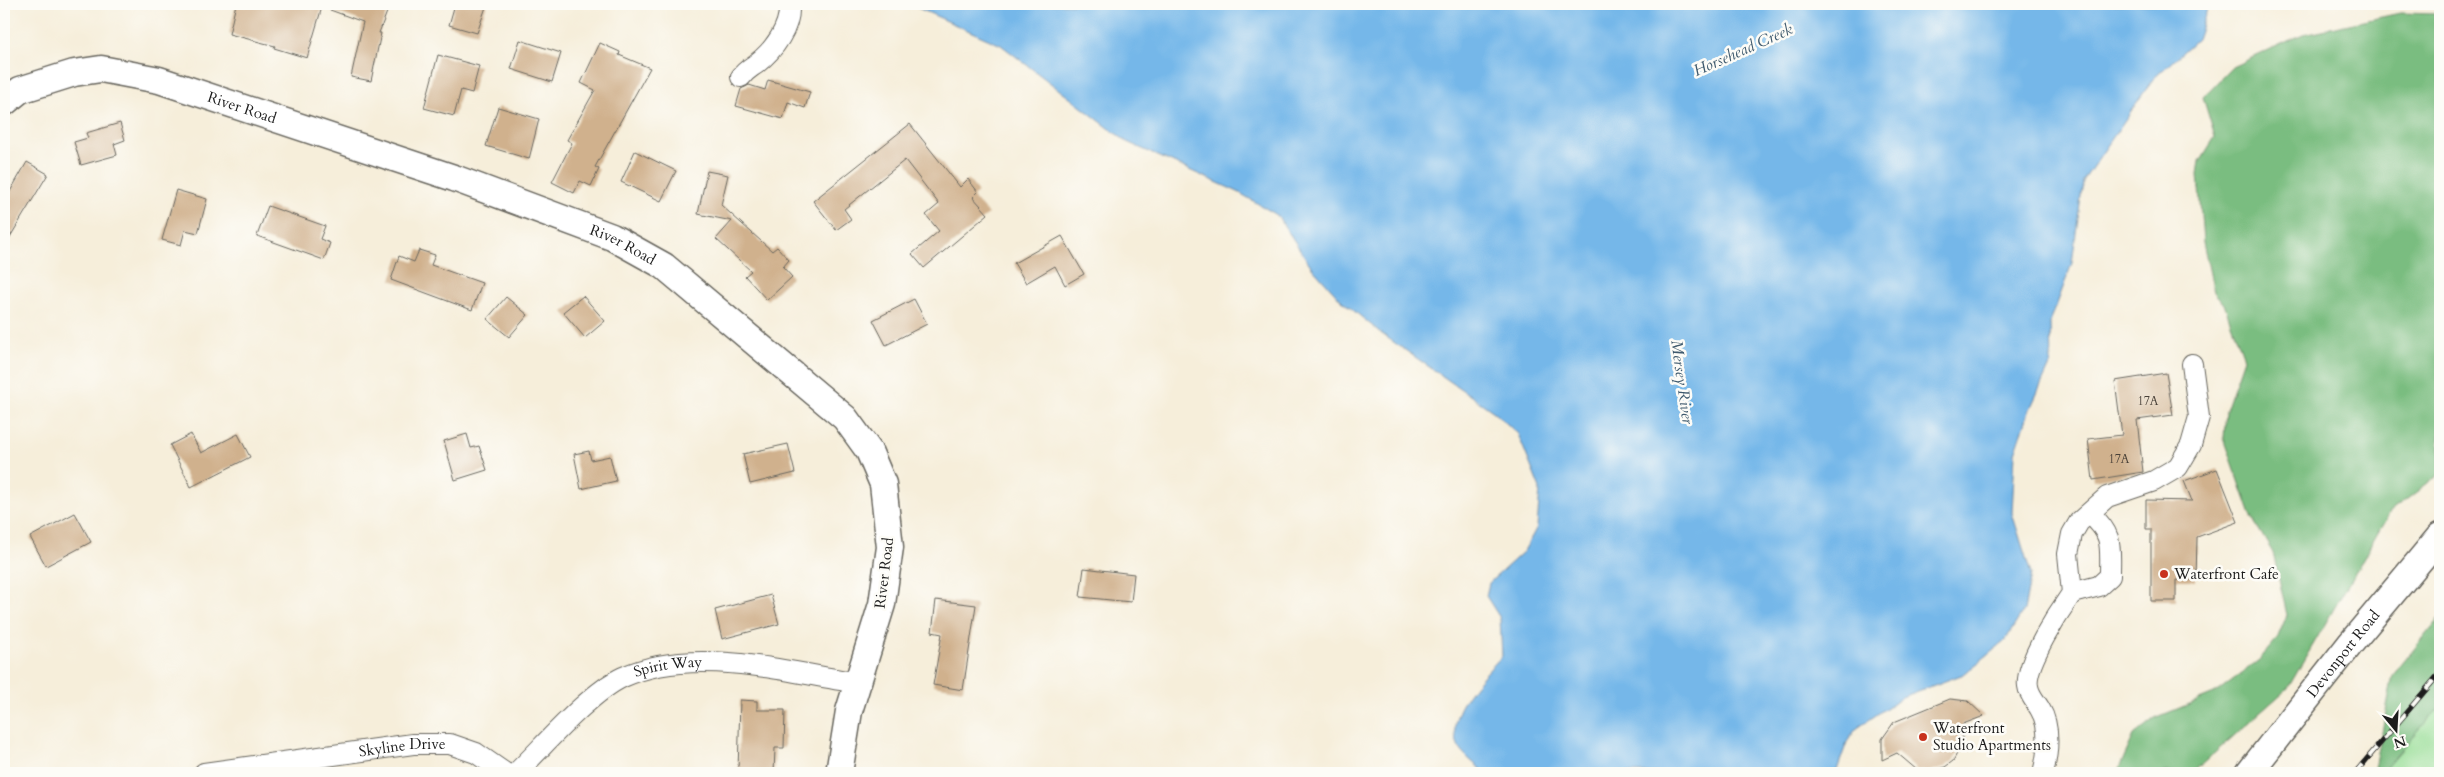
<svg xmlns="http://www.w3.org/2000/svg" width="2444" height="777" font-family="Cardo,serif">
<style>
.green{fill:#98de97;stroke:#5a7d5a}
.forest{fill:#7abd80;stroke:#4b6c4e}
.water{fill:#74b7e9;stroke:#486a82}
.building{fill:#d0b18d}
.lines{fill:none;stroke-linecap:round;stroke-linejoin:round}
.minor-casing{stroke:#68665e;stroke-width:22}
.major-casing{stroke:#68665e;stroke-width:29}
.minor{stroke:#fff;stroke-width:20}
.major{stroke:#fff;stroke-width:26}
.rail-casing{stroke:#1c1c1c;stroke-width:5.5}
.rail{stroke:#fdfcf7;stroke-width:4;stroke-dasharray:11;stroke-linecap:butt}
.poi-dot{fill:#c8321e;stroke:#fdfcf7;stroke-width:2}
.labels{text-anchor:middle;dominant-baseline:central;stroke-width:5;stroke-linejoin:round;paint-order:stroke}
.number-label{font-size:12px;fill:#494138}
.street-label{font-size:15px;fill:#1c1c1c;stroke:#fdfcf7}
.poi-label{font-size:15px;fill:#1c1c1c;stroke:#fdfcf7;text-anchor:start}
.water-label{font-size:16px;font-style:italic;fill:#3f5a6e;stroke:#fdfcf7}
</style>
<rect width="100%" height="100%" fill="#fdfcf7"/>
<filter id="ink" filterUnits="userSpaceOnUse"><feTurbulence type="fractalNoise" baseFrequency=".02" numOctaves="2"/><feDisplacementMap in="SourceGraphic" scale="10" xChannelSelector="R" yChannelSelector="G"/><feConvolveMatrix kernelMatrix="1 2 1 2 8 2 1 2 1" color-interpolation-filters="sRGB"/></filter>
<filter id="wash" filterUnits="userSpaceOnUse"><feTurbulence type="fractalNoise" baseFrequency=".0096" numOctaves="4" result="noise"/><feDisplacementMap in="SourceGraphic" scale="20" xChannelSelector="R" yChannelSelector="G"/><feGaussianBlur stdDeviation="1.12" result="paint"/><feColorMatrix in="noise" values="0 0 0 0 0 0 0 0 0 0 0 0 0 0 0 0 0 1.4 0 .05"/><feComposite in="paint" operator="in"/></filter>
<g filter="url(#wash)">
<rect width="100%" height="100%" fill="#f6eeda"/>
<path class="green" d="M2440,703v70h-59z"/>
<path class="forest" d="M2400,13l40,1v460l-50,38 -102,176 -96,85h-75l17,-38 21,-17 59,-24 45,-34 18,-21 10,-24 -14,-62 -21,-35 -28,-80 2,-28 18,-52 -20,-54 -10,-12 -11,-50 -5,-68 2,-13 15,-24 -12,-40 29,-30 71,-33z
M2440,617v89l-59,67h-7l19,-98z"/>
<path class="water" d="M909,4h1300l-12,35 -44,40 -70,102 -11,82 -22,60 1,40 -21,46 -15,44 -3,60 19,61 -7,36 -19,31 -41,33 -62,23 -46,32 -9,13 -11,31h-351c-8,-8 -22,-17 -27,-28 -15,-33 25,-68 44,-89l-2,-38 -14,-22 3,-13 35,-32 13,-24 3,-38 -22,-55 -24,-22 -112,-78 -40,-33 -31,-35 -34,-51 -39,-23 -111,-50 -126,-97z"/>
<g id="blocks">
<path class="building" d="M236,4h154l-11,29h2l-10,48 -20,-4 12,-55 -41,-15 -15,51 -33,-10 1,-2 -46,-12z
M455,4h32l-10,29 -28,-8z
M520,40l41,13 -9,29 -41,-13z
M600,43l20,9 -1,3 31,13 -55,99 4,2 -8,17 -11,-5 -6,12 -22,-11 20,-39 -5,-3 28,-50 -14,-7z
M438,55l41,11 -7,27 -11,-3 -7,26 -30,-8z
M768,80l42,12 -5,16 -17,-6 -5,17 -47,-13 5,-17 8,-4 16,5z
M498,107l41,12 -10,40 -43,-13z
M120,123l5,17 -11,4 3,11 -36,10 -7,-23 14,-4 -2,-5z
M910,124l50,63 8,-8 10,13 -5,5 15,17 -64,54 -12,-14 27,-23 -13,-16 13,-11 -34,-44 -61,49 7,10 -15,11 -23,-29z
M635,151l41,20 -15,30 -40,-19z
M27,162l21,12 -44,73v-45z
M707,171l21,4 -7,30 51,46 5,-4 12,13 -6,7 9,10 -25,23 -22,-24 6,-5 -35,-32 16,-18 -34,-7z
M176,190l31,9 -9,34 -13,-3 -4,15 -19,-5z
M268,206l57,20 -5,13 10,4 -6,17 -67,-24z
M1062,236l22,38 -19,11 -10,-19 -29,17 -12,-20z
M419,250l16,5 -4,10 51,18 -10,27 -81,-30 8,-24 15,6z
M583,296l22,25 -20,17 -22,-26z
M506,297l22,18 -19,22 -22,-18z
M914,299l13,25 -41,21 -13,-25z
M2166,373l7,42 -36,5 6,52 -50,8 -5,-41 34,-4 -7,-54z
M191,434l10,19 37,-19 12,23 -59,30 -21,-42z
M467,434l4,14 8,-2 8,24 -32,10 -11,-39z
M788,444l7,29 -45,11 -7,-30z
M589,451l2,9 19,-4 6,25 -35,8 -7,-35z
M2217,469l21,53 -41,15 -1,43h-20v21h-25v-72h-5v-29l46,1 -8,-20z
M75,513l16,29 -45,24 -16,-29z
M1084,568l50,6 -3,28 -51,-5z
M771,595l8,29 -57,15 -7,-29z
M936,600l40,5 -13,85 -30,-5 9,-51 -10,-2z
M1950,699l18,2 16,15 -21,8 -1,20 -9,17 -8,6 -18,5 -10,-2 -20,-17 -15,7v-21l12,-17z
M740,700l17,1v9h28l-1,38h-9l-1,25h-36z"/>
</g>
</g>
<g filter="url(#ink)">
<use href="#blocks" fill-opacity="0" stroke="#68665e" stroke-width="1"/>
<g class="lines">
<defs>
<g id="minor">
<path d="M741,77c5,-7 8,-8 15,-13 18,-14 35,-37 33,-60"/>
<path d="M2072,593l27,-7 11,-10c0,-30 4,-41 -20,-62"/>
<path id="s1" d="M204,773l209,-29h37l26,9 29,20"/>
<path id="s2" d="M516,773c28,-27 73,-80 107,-96 69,-32 163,-5 235,6"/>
<path d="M2043,773c5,-19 8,-46 -3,-64 -4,-7 -11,-14 -12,-23 -4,-21 32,-76 44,-93l-4,-39 4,-20 7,-12 28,-25 47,-16 24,-14 13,-22 8,-28 -7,-53"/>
</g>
<g id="major">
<path id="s3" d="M4,103l16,-13 54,-17 27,-4 58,11 295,98 158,59 52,29 181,152 24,33 14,33 7,63 -8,57 -33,107 -10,62"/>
<path id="s4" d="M2249,773l102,-130 89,-107"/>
</g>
</defs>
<use href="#minor" class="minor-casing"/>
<use href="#major" class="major-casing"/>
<use href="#minor" class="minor"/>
<use href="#major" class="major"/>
<defs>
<path id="rail" d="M2355,773l85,-100"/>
</defs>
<use href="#rail" class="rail-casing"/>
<use href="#rail" class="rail"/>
</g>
</g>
<g class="poi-dot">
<circle cx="2164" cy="574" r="5"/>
<circle cx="1923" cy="737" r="5"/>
</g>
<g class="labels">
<g class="number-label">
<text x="2148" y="401">17A</text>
<text x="2119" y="459">17A</text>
</g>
<g class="street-label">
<text stroke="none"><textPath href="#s3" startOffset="251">River Road</textPath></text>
<text stroke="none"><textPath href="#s3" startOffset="656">River Road</textPath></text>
<text transform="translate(884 573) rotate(-83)">River Road</text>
<text stroke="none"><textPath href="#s4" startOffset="152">Devonport Road</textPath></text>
<text stroke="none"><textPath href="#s2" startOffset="191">Spirit Way</textPath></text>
<text stroke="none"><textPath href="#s1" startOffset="200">Skyline Drive</textPath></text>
</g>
<g class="poi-label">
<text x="2174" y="574">Waterfront Cafe</text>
<text x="1933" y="728">Waterfront<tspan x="1933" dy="17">Studio Apartments</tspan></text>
</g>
<g class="water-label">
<text transform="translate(1743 50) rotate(-24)">Horsehead Creek</text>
<text transform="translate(1682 382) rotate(82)">Mersey River</text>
</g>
</g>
<rect width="2444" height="777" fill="none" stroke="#fdfcf7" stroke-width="20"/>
<g transform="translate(2396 730) rotate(162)" stroke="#fdfcf7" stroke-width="4" paint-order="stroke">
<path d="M0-4L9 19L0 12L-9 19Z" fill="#1c1c1c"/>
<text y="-8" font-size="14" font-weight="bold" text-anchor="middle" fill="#1c1c1c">N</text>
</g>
</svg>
